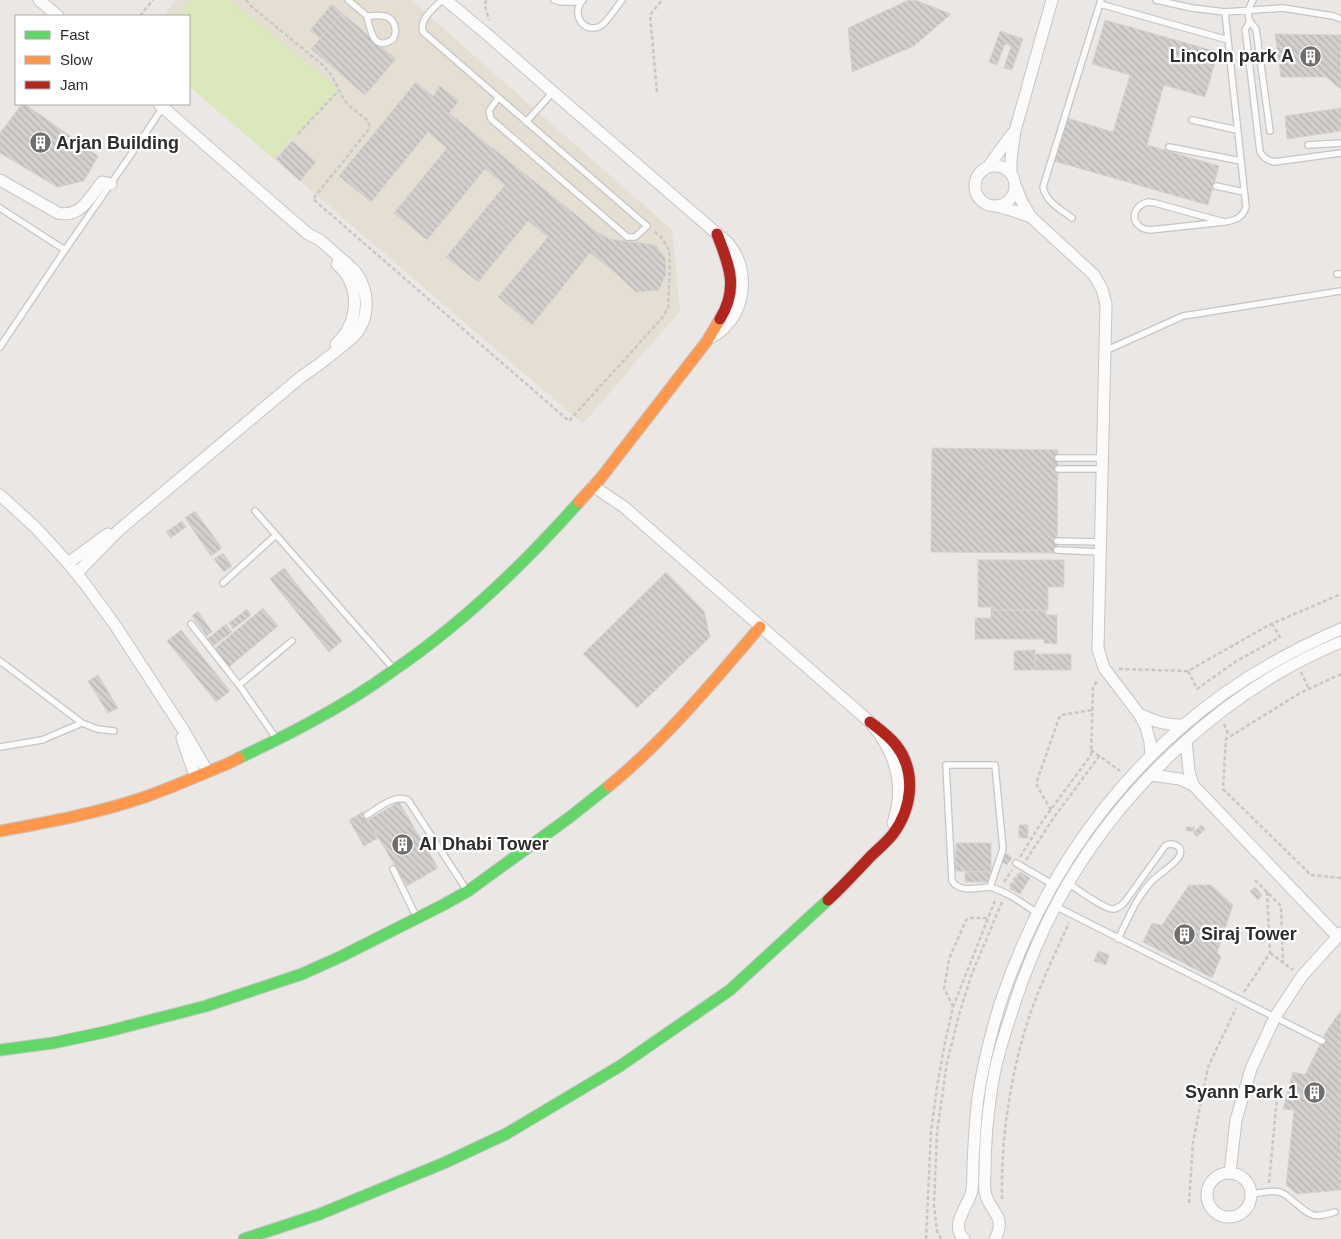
<svg xmlns="http://www.w3.org/2000/svg" width="1341" height="1239" font-family="Arial,sans-serif">
<style>
.education{fill:#e5ded3}
.pitch{fill:#dae8bc}
.building{fill:url(#building-back-hatch);stroke:#d6d3d0}
.lines{fill:none;stroke-linecap:round;stroke-linejoin:round}
.lane-casing{stroke:#c6c6c6;stroke-width:8}
.street-casing{stroke:#c6c6c6;stroke-width:13}
.fast-casing{stroke:#c6c6c6;stroke-width:13}
.slow-casing{stroke:#c6c6c6;stroke-width:13}
.jam-casing{stroke:#c6c6c6;stroke-width:13}
.path{stroke:#c8c8c8;stroke-width:2.5;stroke-dasharray:4 2.5;stroke-linecap:butt}
.lane{stroke:#fcfbfb;stroke-width:5.5}
.street{stroke:#fcfbfb;stroke-width:11}
.fast{stroke:#63d668;stroke-width:11}
.slow{stroke:#ff974d;stroke-width:11}
.jam{stroke:#b3261e;stroke-width:11}
.labels{text-anchor:middle;dominant-baseline:central;stroke-width:4.5;stroke-linejoin:round;paint-order:stroke}
.poi-label{font-size:18px;font-weight:bold;fill:#2d2d2d;stroke:#fff;text-anchor:start}
</style>
<defs>
<pattern id="building-back-hatch" width="6" height="6" patternUnits="userSpaceOnUse" patternTransform="scale(1.25)"><rect width="6" height="6" fill="#d2cfcd"/><path d="M-1 5l2 2M0 0l6 6M5-1l2 2" fill="none" stroke="#b5b2b0"/></pattern>
</defs>
<rect width="100%" height="100%" fill="#eae7e4"/>
<path class="education" d="M176,0h235l261,230 8,81 -97,113 -394,-338v-70h-25z"/>
<path class="pitch" d="M192,0h38l109,90 -66,68 -84,-72v-70h-14z"/>
<path class="building" d="M909,0h6l36,14 -37,32 -62,26 -4,-44z
M332,4l10,9 -22,25 -10,-8z
M342,13l54,46 -31,36 -54,-46z
M1105,20l113,32 -13,45 -41,-12 -17,60 72,21 -11,39 -154,-44 13,-43 46,14 17,-57 -38,-11z
M1000,31l23,8 -11,31 -8,-2 7,-22 -6,-2 -8,21 -8,-3z
M1275,34l66,1v54l-15,-12h-45z
M416,82l17,14 7,-10 19,15 -10,12 147,118 13,8 47,6 9,13 1,16 -7,16 -23,2 -18,-17 -28,-22 -58,72 -34,-28 50,-60 -20,-16 -50,61 -32,-25 59,-72 -20,-16 -58,71 -33,-27 53,-65 -19,-16 -57,70 -32,-26z
M22,104h3l73,52 -14,25 -27,6 -57,-34v-20z
M1341,108v23l-54,8 -2,-23z
M292,141l24,21 -16,19 -24,-22z
M932,448l126,2 -1,103 -126,-1z
M195,511l27,37 -11,8 -26,-38z
M182,521l4,6 -15,11 -5,-6z
M223,553l9,13 -8,6 -10,-13z
M978,560h86v27h-16v23h-57v-3h-13z
M284,568l58,73 -13,11 -59,-73z
M666,572l38,39 6,26 -73,71 -54,-54z
M263,608l15,18 -49,41 -15,-18z
M247,609l4,6 -18,14 -4,-6z
M991,610h55v5h11v29l-13,-1v-4h-69v-21h16z
M198,611l14,21 -5,4 -15,-20z
M226,624l6,8 -20,15 -6,-7z
M181,630l49,61 -14,11 -49,-61z
M1035,650v20h-21v-19z
M1035,654h36v16h-36z
M98,675l20,33 -10,5 -20,-32z
M399,802l39,66 -31,18 -39,-66z
M363,812l15,26 -14,8 -15,-26z
M1019,825h9v13h-9z
M1201,825l4,4 -8,8 -4,-4z
M1186,827h8l1,4h-9z
M956,843h35v29l-36,-1z
M1006,853l6,5 -5,7 -6,-4z
M965,872h25v10h-25z
M1020,872l10,6 -10,16 -10,-5z
M1189,885h22l22,20 -16,48 4,4 -9,21 -69,-36 9,-19 10,2z
M1255,887l7,8 -4,5 -8,-9z
M1098,951l11,4 -3,10 -12,-4z
M1341,1010v180l-44,4 -11,-9 8,-75 -11,-1 10,-37 12,3 21,-43z"/>
<g class="lines">
<defs>
<path id="lane" d="M348,0l19,16
M442,0c-9,9 -23,19 -19,32l224,194 -12,11h-8l-3,-3 -133,-115 -2,-8 9,-13
M554,0l7,2h20
M583,0c-14,15 3,36 19,25 7,-6 14,-17 20,-25
M1156,0l36,8 33,4 58,-4 50,8 8,3
M1253,0c-4,6 -6,15 -3,22 2,2 4,4 6,7l14,102
M1100,4l128,36
M367,16c6,0 12,-1 17,0 11,2 14,15 9,23 -19,14 -23,-9 -26,-23z
M1250,21l-5,9 1,5 14,117c4,6 7,8 14,10l67,-9
M1192,120l45,10
M526,122l27,-30
M1308,145l33,-2
M1169,147l72,14
M1216,186l28,6
M1148,202l7,1 69,19 -74,8c-20,-2 -21,-23 -2,-28z
M0,208l65,42
M1072,218c-12,-9 -26,-16 -29,-31l58,-187
M1224,222c11,-2 18,-3 22,-15l-21,-195
M1337,274h4
M0,347l65,-97 76,-110 22,-33
M1105,351l78,-35 158,-25
M1058,458h44
M1058,469h44
M255,511l138,157
M1057,541l44,1
M1057,550l43,2
M223,583l53,-48
M191,624l48,61 37,53
M0,661l82,62 15,6 17,2
M239,685l53,-44
M0,747l42,-7 40,-17
M367,815c12,-7 27,-21 41,-15l58,89
M1016,863l36,21
M393,869l23,47
M1068,883c9,6 37,27 46,26 4,-1 7,-3 10,-6l41,-57c6,-4 18,-1 15,9 -2,7 -22,20 -28,26 -16,17 -24,38 -34,58
M990,887l13,-38 -8,-84h-49l6,116c8,12 25,7 38,6 18,5 32,16 47,26
M1055,906l267,135
M1252,1194c8,-1 19,-4 28,-2 5,2 9,5 13,9 18,15 19,18 42,11"/>
<path id="street" d="M39,0l19,16
M446,0l43,36 64,56 176,152c3,4 6,9 8,13 10,23 6,53 -12,70 -3,4 -8,7 -13,10
M975 186a20 20 0 1 1 40 0a20 20 0 1 1-40 0Z
M988,167l24,-33
M1011,173v-14l4,-28 37,-131
M0,180l58,33c23,5 32,-16 44,-31l9,2
M1016,187l6,15 9,15 63,58 8,14 4,15 -8,345 6,19 35,46 7,13 4,15 1,14
M997,206l17,5 17,6
M336,344c24,-22 25,-59 1,-80
M593,486l31,21 246,215c26,30 36,63 23,101
M0,495l36,33 32,35 17,21 30,41 69,106 23,40
M68,563l40,-29
M77,573l42,-43 182,-153c12,-8 23,-16 34,-25 6,-5 12,-10 18,-15 18,-19 17,-47 1,-67l-34,-30 -12,-6 -149,-130
M1139,714c17,8 27,11 45,11
M182,738l13,38
M1186,741l3,30 4,14
M1151,775l29,4 13,6 144,151
M1207 1195a22 22 0 1 1 44 0a22 22 0 1 1-44 0Z
M1230,1173l6,-53 15,-51 24,-52 27,-41 39,-43
M964,1239c-15,-15 5,-33 8,-49 1,-8 1,-18 1,-27 1,-19 2,-38 4,-57 4,-35 13,-69 23,-102 36,-108 97,-204 184,-279 46,-40 101,-72 157,-96
M995,1239c13,-24 -7,-27 -10,-48 -1,-6 0,-13 0,-19 0,-26 2,-52 6,-79 4,-32 15,-63 25,-94 11,-32 24,-64 40,-94 59,-112 167,-215 285,-263"/>
<path id="fast" d="M239,758c23,-11 46,-22 68,-34 30,-16 60,-34 87,-54 69,-47 130,-106 185,-168
M0,1050l53,-7 52,-11 101,-26 96,-32 40,-18 101,-51 25,-14 102,-74 39,-31
M244,1239l76,-25 124,-51 62,-29 114,-68 110,-76 98,-90"/>
<path id="slow" d="M579,502l21,-23 107,-138 13,-22
M609,786c57,-47 103,-103 151,-159
M0,831c49,-9 98,-18 145,-34 28,-10 55,-22 82,-33l12,-6"/>
<path id="jam" d="M717,234c12,31 22,54 3,85
M828,900c15,-14 29,-29 43,-44 7,-7 16,-14 22,-22 19,-26 24,-62 3,-89 -7,-9 -17,-16 -26,-23"/>
</defs>
<use href="#lane" class="lane-casing"/>
<use href="#street" class="street-casing"/>
<use href="#fast" class="fast-casing"/>
<use href="#slow" class="slow-casing"/>
<use href="#jam" class="jam-casing"/>
<path class="path" d="M246,0l6,7 72,59 8,10 11,22 5,7 18,14 3,5v5l-3,4 -53,66 256,222 93,-103 6,-10 2,-43 -1,-15 -8,-13 -7,-6
M486,0l-1,6 4,14
M140,16l13,-16
M657,92l-7,-77 12,-15
M298,134l41,-44
M1119,669l69,2 81,-46 72,-31
M1188,671l9,18 38,-27 45,-25 -8,-13
M1301,672l8,17
M1341,674l-41,19 -74,46 -3,50 88,86 30,3
M1224,724l5,12
M1091,750l29,21
M1051,810l-14,-24v-5l22,-63 2,-3 31,-5
M1020,857l21,-34 50,-68 2,-67 5,-9
M1026,860l29,-44 45,-61
M1255,880l26,26 2,56
M1004,882l8,-12
M1010,886l8,-12
M1270,953l23,17
M1244,992l26,-39 -3,-62
M953,1007l-9,-19 1,-5 4,-24 17,-39 3,-2h19
M1269,1183l8,-85
M1002,1199c-1,-54 6,-109 21,-162 11,-40 29,-77 46,-114
M1189,1203l4,-61 15,-75 28,-59
M926,1239l5,-108 6,-44 7,-40 9,-40 43,-109
M941,1239l-4,-8 -3,-26 3,-73 10,-70 12,-47 12,-39 31,-74"/>
<use href="#lane" class="lane"/>
<use href="#street" class="street"/>
<use href="#fast" class="fast"/>
<use href="#slow" class="slow"/>
<use href="#jam" class="jam"/>
</g>
<defs>
<symbol id="building-disc" viewBox="-11 -11 22 22"><circle r="9.5" fill="#6f6e6d" stroke="#fff"/><path d="M-4-6H4V6H1V3H-1V6H-4ZM-2.5-4.3h1.7v1.8h-1.7ZM.8-4.3h1.7v1.8H.8ZM-2.5-1h1.7V.8h-1.7ZM.8-1h1.7V.8H.8Z" fill="#fff"/></symbol>
</defs>
<g fill-rule="evenodd">
<use href="#building-disc" x="1298" y="44" width="25" height="25"/>
<use href="#building-disc" x="28" y="130" width="25" height="25"/>
<use href="#building-disc" x="390" y="832" width="25" height="25"/>
<use href="#building-disc" x="1172" y="922" width="25" height="25"/>
<use href="#building-disc" x="1302" y="1080" width="25" height="25"/>
</g>
<g class="labels">
<g class="poi-label">
<text x="1294" y="56" text-anchor="end">Lincoln park A</text>
<text x="56" y="143">Arjan Building</text>
<text x="419" y="844">Al Dhabi Tower</text>
<text x="1201" y="934">Siraj Tower</text>
<text x="1298" y="1092" text-anchor="end">Syann Park 1</text>
</g>
</g>
<rect x="15" y="15" width="175" height="90" fill="#ffffff" stroke="#ababab"/>
<rect x="25" y="31" width="25" height="8" fill="#63d668" stroke="#ababab"/>
<text x="60" y="40" font-size="15" fill="#2d2d2d">Fast</text>
<rect x="25" y="56" width="25" height="8" fill="#ff974d" stroke="#ababab"/>
<text x="60" y="65" font-size="15" fill="#2d2d2d">Slow</text>
<rect x="25" y="81" width="25" height="8" fill="#b3261e" stroke="#ababab"/>
<text x="60" y="90" font-size="15" fill="#2d2d2d">Jam</text>
</svg>
